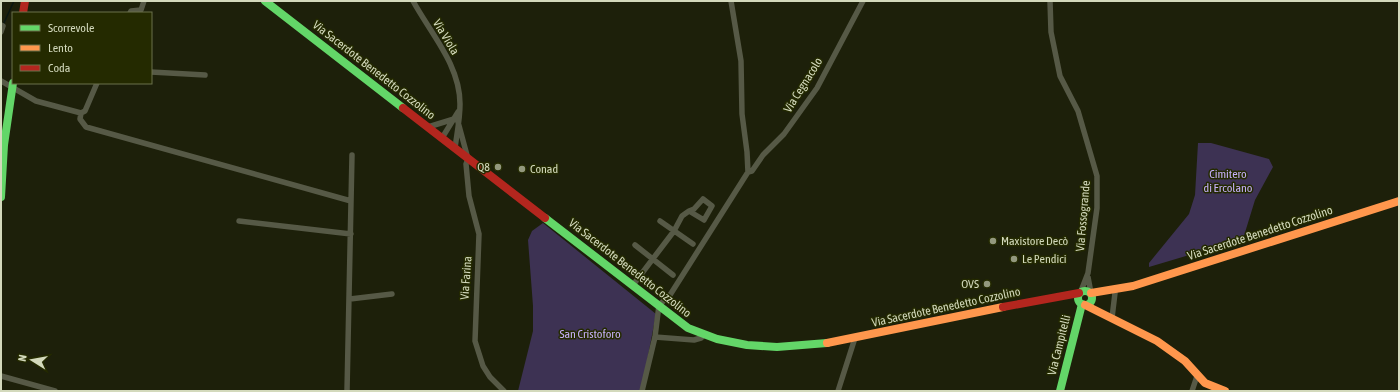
<svg xmlns="http://www.w3.org/2000/svg" width="1400" height="392" font-family="'Asap Condensed',sans-serif">
<style>
.green{fill:#3d3253}
.lines{fill:none;stroke-linecap:round;stroke-linejoin:round}
.stream{stroke:#0b1712;stroke-width:1.5}
.street{stroke:#565946;stroke-width:5.5}
.fast{stroke:#63d668;stroke-width:8}
.slow{stroke:#ff974d;stroke-width:8}
.jam{stroke:#b3261e;stroke-width:8}
.poi-dot{fill:#93987e;stroke:#242a00;stroke-width:1.5}
.labels{text-anchor:middle;dominant-baseline:central;stroke-width:3;stroke-linejoin:round;paint-order:stroke}
.street-label{font-size:12px;fill:#d3d9bc;stroke:#242a00}
.poi-label{font-size:12px;fill:#d3d9bc;stroke:#242a00;text-anchor:start}
.park-label{font-size:12px;fill:#c6b0fa;stroke:#242a00}
</style>
<rect width="100%" height="100%" fill="#1d200a"/>
<path class="green" d="M1198,143h13l58,16 4,8 -18,33 -12,39 -94,28v-4l40,-49 6,-19z
M543,223l113,91 -12,63 -4,14h-122l15,-60v-25l-5,-66 4,-9z"/>
<g class="lines">
<path class="stream" d="M3,25l11,-24"/>
<path class="street" d="M413,1c18,33 47,64 47,103 0,15 -3,29 -5,44
M731,1l10,60 1,53 5,38 1,20
M1050,1l1,31 9,44 18,35 19,65v32l-9,65 -7,18
M130,13l1,-2 10,-1 3,-9
M1,25l2,1 -2,6
M151,72l54,3
M1,81l35,20 45,12 4,-2 12,-28
M81,113l-1,6 6,8 265,74
M458,122l10,37 -2,5 3,32 10,38 -4,107 8,25 7,11 14,14
M428,127l26,-8
M442,138l16,-26
M239,221l112,13
M660,221l33,23
M635,245l38,30
M1088,277l3,16
M633,285l41,-54 8,-15 7,-5 15,9 8,-14 -9,-7 -9,10 -5,2
M350,299l42,-5
M1112,318l3,-25
M655,337l39,3 7,-2 3,-3
M1,376l54,15
M347,391l5,-236
M642,391l13,-54 4,-32 11,-10 78,-123 4,-1 11,-16 21,-21 33,-46 46,-87
M838,391l17,-53
M1192,391l5,-15"/>
<path class="fast" d="M265,1l138,107
M1,197l3,-52 9,-62
M545,218l143,110 29,11 30,6 30,2 50,-4
M1078 298a7 7 0 1 1 14 0a7 7 0 1 1-14 0Z
M1060,391l22,-87"/>
<path class="slow" d="M1091,293l42,-7 266,-85
M1085,305l72,36 28,20 20,22 20,8
M827,343l176,-36"/>
<path class="jam" d="M23,13l2,-12
M403,108l142,110
M1003,307l76,-14"/>
</g>
<g class="poi-dot">
<circle cx="498" cy="167" r="4"/>
<circle cx="522" cy="169" r="4"/>
<circle cx="993" cy="241" r="4"/>
<circle cx="1014" cy="259" r="4"/>
<circle cx="987" cy="284" r="4"/>
</g>
<g class="labels">
<g class="street-label">
<text transform="translate(446 37) rotate(59)">Via Viola</text>
<text transform="translate(374 70) rotate(38)">Via Sacerdote Benedetto Cozzolino</text>
<text transform="translate(803 85) rotate(-58)">Via Cegnacolo</text>
<text transform="translate(1083 216) rotate(-85)">Via Fossogrande</text>
<text transform="translate(1260 233) rotate(-18)">Via Sacerdote Benedetto Cozzolino</text>
<text transform="translate(630 268) rotate(38)">Via Sacerdote Benedetto Cozzolino</text>
<text transform="translate(466 278) rotate(-86)">Via Farina</text>
<text transform="translate(946 307) rotate(-12)">Via Sacerdote Benedetto Cozzolino</text>
<text transform="translate(1059 345) rotate(-76)">Via Campitelli</text>
</g>
<g class="poi-label">
<text x="490" y="167" text-anchor="end">Q8</text>
<text x="530" y="169">Conad</text>
<text x="1001" y="241">Maxistore Decò</text>
<text x="1022" y="259">Le Pendici</text>
<text x="979" y="284" text-anchor="end">OVS</text>
</g>
<g class="park-label">
<text x="1228" y="174">Cimitero<tspan x="1228" dy="14">di Ercolano</tspan></text>
<text x="590" y="334">San Cristoforo</text>
</g>
</g>
<rect width="1400" height="392" fill="none" stroke="#d3d9bc" stroke-width="4"/>
<rect x="12" y="12" width="140" height="72" fill="#242a00" stroke="#6a704b"/>
<rect x="20" y="25" width="20" height="6" fill="#63d668" stroke="#6a704b"/>
<text x="48" y="32" font-size="12" fill="#d3d9bc">Scorrevole</text>
<rect x="20" y="45" width="20" height="6" fill="#ff974d" stroke="#6a704b"/>
<text x="48" y="52" font-size="12" fill="#d3d9bc">Lento</text>
<rect x="20" y="65" width="20" height="6" fill="#b3261e" stroke="#6a704b"/>
<text x="48" y="72" font-size="12" fill="#d3d9bc">Coda</text>
<g transform="translate(32 360) rotate(281)" stroke="#242a00" stroke-width="3" paint-order="stroke">
<path d="M0-3L7 15L0 10L-7 15Z" fill="#d3d9bc"/>
<text y="-6" font-size="11" font-weight="bold" text-anchor="middle" fill="#d3d9bc">N</text>
</g>
</svg>
